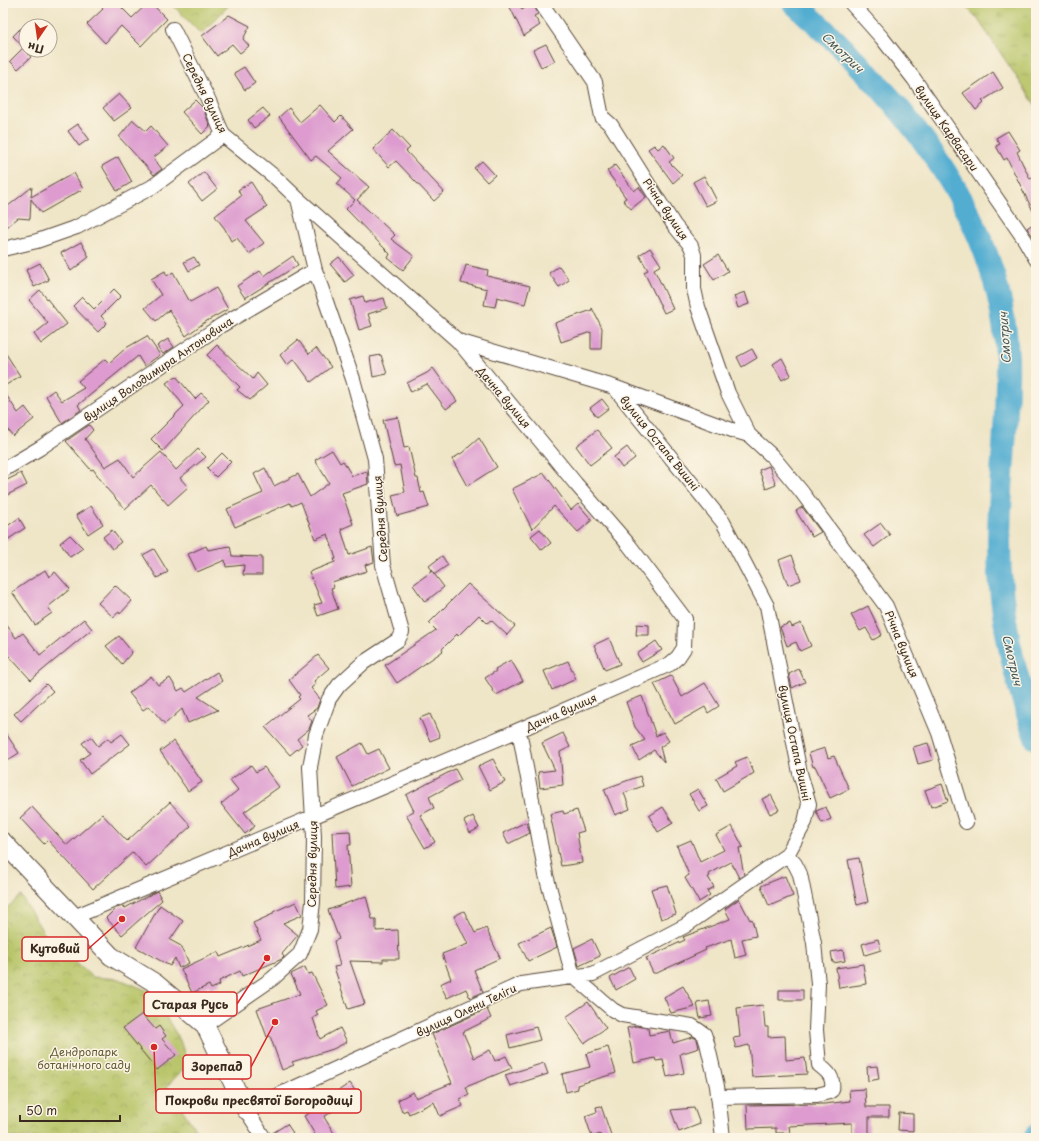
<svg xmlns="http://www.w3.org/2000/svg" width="1039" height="1141" font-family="'Playpen Sans',sans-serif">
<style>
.grass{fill:url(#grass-tufts);stroke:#787640}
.park{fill:url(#park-crowns);stroke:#787640}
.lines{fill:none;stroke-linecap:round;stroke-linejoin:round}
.river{stroke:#53add1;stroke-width:24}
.building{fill:#dd9bcf}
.minor-casing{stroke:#564637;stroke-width:16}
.tertiary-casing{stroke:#564637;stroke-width:20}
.minor{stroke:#fff;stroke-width:14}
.tertiary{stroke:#fff;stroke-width:18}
.labels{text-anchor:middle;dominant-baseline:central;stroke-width:3;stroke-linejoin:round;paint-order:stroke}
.street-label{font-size:11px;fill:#3b2a1e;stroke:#fcf5e5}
.park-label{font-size:11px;fill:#605833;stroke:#fcf5e5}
.water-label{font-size:12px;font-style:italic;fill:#43585d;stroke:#fcf5e5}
.leader{fill:none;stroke:#d62828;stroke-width:1.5}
.callout-dot{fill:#d62828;stroke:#fcf5e5;stroke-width:1.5}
.callout{fill:#fcf5e5;stroke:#d62828;stroke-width:1.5}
.callout-label{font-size:12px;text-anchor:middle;font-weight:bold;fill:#3b2a1e}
</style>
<defs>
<pattern id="grass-tufts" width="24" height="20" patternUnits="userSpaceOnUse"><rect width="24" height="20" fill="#b5c263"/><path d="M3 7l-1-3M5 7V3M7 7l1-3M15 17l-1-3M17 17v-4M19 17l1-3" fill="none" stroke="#949e51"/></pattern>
<pattern id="park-crowns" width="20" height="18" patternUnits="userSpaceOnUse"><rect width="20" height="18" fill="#b5c263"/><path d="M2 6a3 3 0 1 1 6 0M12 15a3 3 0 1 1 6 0" fill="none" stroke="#949e51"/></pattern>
</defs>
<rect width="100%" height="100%" fill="#fcf5e5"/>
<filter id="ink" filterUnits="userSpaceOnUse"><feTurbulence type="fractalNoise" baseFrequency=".025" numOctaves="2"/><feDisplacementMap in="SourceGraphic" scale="8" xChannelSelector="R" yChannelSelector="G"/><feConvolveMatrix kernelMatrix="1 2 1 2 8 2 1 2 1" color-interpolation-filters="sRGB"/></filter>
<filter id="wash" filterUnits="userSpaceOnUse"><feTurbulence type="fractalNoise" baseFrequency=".012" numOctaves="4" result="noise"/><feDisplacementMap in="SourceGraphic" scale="16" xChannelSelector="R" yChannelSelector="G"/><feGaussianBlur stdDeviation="0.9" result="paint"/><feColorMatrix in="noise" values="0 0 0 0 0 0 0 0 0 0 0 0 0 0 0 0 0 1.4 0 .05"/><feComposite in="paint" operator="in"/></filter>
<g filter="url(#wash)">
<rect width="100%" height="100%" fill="#efe5c7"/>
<path class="grass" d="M962,3h74v103l-59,-88z"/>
<path class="park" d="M171,3h60l-30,31z
M21,896l24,39 47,42 27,2 32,13 29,48 8,25 -21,21 34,52h-193l-5,-7v-220z"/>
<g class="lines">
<path class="river" d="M794,3c103,90 207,210 213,353 2,62 -8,125 -8,187 0,70 14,130 37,195
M1036,1138v-2"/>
</g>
<g id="blocks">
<path class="building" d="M97,3h20l15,15 16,-15h3l16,16 -26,27 -20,-20 -16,17 -18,-19 16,-15z
M508,3h11l3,7 11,-7 5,11 -4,2 6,9 -16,11z
M229,15l21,11 -7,13 6,7 -9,7 -8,-9 -15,12 -15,-20z
M21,28l5,5v17l-13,-14z
M546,44l9,17 -14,6 -8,-17z
M23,48l8,9 -13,12 -8,-8z
M244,67l11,16 -10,7 -11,-17z
M993,72l10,16 -21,13 2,2 -8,7 -13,-17z
M119,94l13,14 -18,13 -11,-13z
M195,100l8,8 7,18 -8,8 -20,-22z
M320,105l15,17 6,-6 12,13 -25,22 41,36 -12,13 38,35 -4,4 23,17 -11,14 -15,-12 2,-4 -44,-45 9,-9 -18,-16 5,-6 -26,-22 -5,4 -32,-43 10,-9 11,14z
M263,108l7,8 -16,12 -6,-8z
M133,120l13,11 5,-5 17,20 -15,12 9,11 -8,6 -35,-38z
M78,124l11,15 -10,7 -11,-15z
M393,130l17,18 -4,3 38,41 -10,9 -38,-40 -7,6 -16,-18z
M1008,131l12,19 -3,2 13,27 6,-3v41l-29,-59 -3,2 -8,-14 4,-2 -4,-6z
M664,144l10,14 -5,4 13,13 -9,8 -25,-34 6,-4 4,4z
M118,157l14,25 -15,9 -15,-25z
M482,161l13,14 -8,7 -13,-14z
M615,165l19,26 5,-4 7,10 -15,12 -8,-9 3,-2 -19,-27z
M204,172l13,17 -15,12 -13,-17z
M74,173l9,16 -42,24 -10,-14 -1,20 -12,-1 -15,12v-20l29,-23 -1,10z
M704,176l13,25 -11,5 -13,-24z
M251,182l16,25 -21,14 18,22 -15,11 -12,-16 -6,3 -6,-12 -10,-13 26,-20 -3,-6z
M1036,222v12l-3,2 -6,-8z
M81,242l8,15 -18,14 -10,-18z
M650,248l11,17 -7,4 19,40 -9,4 -20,-41 4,-2 -9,-15z
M718,255l10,16 -14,9 -10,-16z
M293,256l5,9 -53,33 -8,-12 23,-15 4,5z
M194,257l5,8 -10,6 -5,-9z
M339,257l15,18 -9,7 -15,-18z
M40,263l9,17 -15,7 -8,-17z
M466,265l22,5 -1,6 43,10 -5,18 -28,-7 -2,10 -11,-2 3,-16 -26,-6z
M559,266l10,14 -10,7 -10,-14z
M165,271l2,5 6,-4 17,30 26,-14 12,21 -23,13 -19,14 -17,-26 -13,11 -11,-13 16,-13 -10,-16z
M114,289l7,7 -20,20 6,7 -9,9 -25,-26 9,-9 12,12z
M40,290l27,34 -26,20 -7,-10 14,-11 -19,-23z
M745,292l4,12 -11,4 -4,-12z
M363,296l2,7 19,-5 3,10 -19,6 4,12 -13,4 -9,-30z
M592,308l10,20 -1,21h-10v-17l-30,10 -6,-19 37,-13z
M147,336l13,19 -16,11 -6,-10 -60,49 3,5 -19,13 -16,-27 8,-6 8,11 22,-13 -6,-7 27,-22 4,4 17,-15z
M168,339l6,8 -11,7 -6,-8z
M298,340l11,14 7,-6 15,19 -20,15 -17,-23 -7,6 -7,-10z
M217,345l36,34 4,-6 10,12 -17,15 -13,-10 3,-3 -33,-32z
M3,349l17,27 -17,11z
M752,349l5,9 -15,9 -5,-10z
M381,355l6,19 -14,3 -3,-20z
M782,358l9,17 -9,5 -9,-16z
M433,368l24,33 -11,8 -19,-25 -16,8 -4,-9 20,-10z
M176,376l19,23 6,-6 8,7 -46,51 -12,-12 33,-33 -18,-23z
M3,390l15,23 7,-6 9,12 -21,17 -10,-12z
M602,399l7,9 -12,9 -7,-9z
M398,417l6,31 5,-1 7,31h2l3,15 3,-1 5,15 -32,9 -5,-21 13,-3 -5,-27 -6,1 -11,-46z
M89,425l4,5 -8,9 20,28 15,-9 13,19 28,-25 15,18 22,-21 8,8 -26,21 8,9 -20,18 -17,-20 -26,24 -18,-20 -14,-20 -2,1 -25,-29z
M597,430l15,18 -22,17 -14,-19z
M479,438l18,29 -30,19 -15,-27 10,-6z
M627,447l8,11 -13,10 -8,-11z
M332,450l8,13 3,-2 9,15 15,-5 1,13 -26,9 11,31 -12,5 8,26 23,-8 2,15 -9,3 2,6 -35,11 2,5 -3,1 7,21 -20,7 -4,-11 8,-2 -13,-31 26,-10 -1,-3h2l-8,-25 -13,5 -14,-37 -9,4 -2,-3 -55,24 -8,-18 36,-16 -9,-19 11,-6 9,18 24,-12 12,23 19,-14 -14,-23z
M222,453l9,9 -15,15 -9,-9z
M769,466l7,19 -10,4 -7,-19z
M21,473l6,12 -24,12v-15z
M544,473l27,37 7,-6 14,16 -14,12 -24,-26 -22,23 -20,-40z
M91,506l12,18 -15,10 -12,-19z
M802,507l19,25 -9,5 -16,-26z
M19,518l6,10 -18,12 -4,-6v-5z
M881,523l9,12 -16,12 -10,-12z
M540,529l11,14 -9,7 -11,-14z
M112,530l9,12 -9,7 -9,-12z
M70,535l13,13 -13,9 -10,-14z
M206,546l2,4 22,-4 2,10 30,1v18h-19l1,-10 -18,2 -1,-7 -28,12 -9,-18z
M154,549l14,23 -11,6 -14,-23z
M792,555l9,25 -13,5 -9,-25z
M442,556l6,9 -13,9 -6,-8z
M45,570l4,7 6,-5 15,17 -22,18 4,6 -17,12 -23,-33z
M432,571l12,16 -19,15 -12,-17z
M468,584l47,42 -8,9 -16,-15 -4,3 -8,-8 -21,21 -1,-2 -15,15 1,2 -46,32 -12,-18 51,-35 -7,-7z
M115,585l17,16 -12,13 -1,-2 -6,5 -15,-14z
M868,606l14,29 -9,5 -7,-12 -6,3 -9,-16z
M84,619l8,10 -61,51 -22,-24 -6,4v-40l13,18 7,-5 17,22z
M790,623l2,4 9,-4 10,23 -11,5 -4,-9 -9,4 -7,-19z
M637,624l12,1v10h-13z
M119,636l13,16 -10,12 -16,-18z
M609,638l11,26 -15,6 -11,-25z
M656,641l6,9 -20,12 -5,-8z
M318,655l11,13 -15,13 2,3 -5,4 9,11 -3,9 -10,7 5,6 -3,8 -12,10 5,6 -12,10 -25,-28 35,-28 -2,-2 2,-2 -11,-15z
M511,660l12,21 -27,14 -11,-17 11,-7 -1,-2z
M568,661l8,18 -24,11 -8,-19z
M799,669l6,13 -13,6 -3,-14z
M217,672l5,9 -24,16 20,13 -30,13 -6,-14 -17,15 -16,-18 -6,4 -14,-17 22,-17 7,9 12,-7 8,13 5,-3 3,4z
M671,676l11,21 23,-14 14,23 -11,7 -3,-6 -30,17 -21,-40z
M46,684l7,7 -32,30 -7,-7z
M642,696l14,40 7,-4 6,9 -9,6 4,15 -10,-12 -15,10 -7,-14 13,-6 -10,-13 -9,-25z
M430,714l10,23 -10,4 -10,-23z
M3,729l16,24 -11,7 -5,-7z
M563,733l7,14 -10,5 3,33 -23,3 -2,-16 17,-2 -13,-27z
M122,734l8,10 -40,30 -10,-14 10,-7 -8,-10 9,-6 7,9 10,-8 3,4z
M174,741l28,41 -14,9 -28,-40z
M362,743l6,11 11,-5 10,19 -37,18 -15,-29z
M928,743l5,17 -15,4 -5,-17z
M825,748l3,10 6,-2 15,33 -19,9 -15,-32 -2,1 -4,-14z
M747,757l7,16 -31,18 -7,-13 21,-12 -2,-4z
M493,759l12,23 -15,8 -12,-24z
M251,765l5,7 8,-5 15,20 -35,25 11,14 -10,8 -24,-30 17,-14 -8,-10z
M455,769l6,11 -32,17 5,11 -14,7 15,27 -10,6 -19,-33 8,-4 -8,-16z
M640,776l3,10 -19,7 6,16 -15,6 -11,-26z
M942,784l6,17 -17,6 -6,-17z
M698,789l10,17 -9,5 -10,-17z
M771,795l8,15 -9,4 -8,-15z
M170,802l21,24 -45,41 -13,-15 -40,37 -45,-49 -4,4 -24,-26 12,-11 35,38 35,-31 25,27z
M663,807l10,16 -15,9 -9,-16z
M826,807l5,12 -9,4 -6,-12z
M577,810l7,21 -7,2 5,30 -21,3 -11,-52 13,-3 1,3z
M473,816l6,12 -9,5 -6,-12z
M526,822l4,11 -22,11 -5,-11z
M732,826l11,21 -4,1 5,27 -5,3 -8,-16 -22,12 1,2 -2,1 6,10 -7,4 3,4 -11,7 -14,-24 4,-3 -12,-29 14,-6 9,22 24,-12 -8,-15z
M350,831l1,14h-3l3,42 -16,2 -3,-57z
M859,858l9,44 -11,3 -9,-45z
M785,876l8,20 -24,10 -8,-20z
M667,885l9,29 -15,5 -10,-30z
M157,891l5,9 -40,35 -16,-17 10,-10 7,-2 2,2z
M366,896l6,23h4v12l22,-1 1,29h-16v3l-33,-1 15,43 -17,5 -14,-42 6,-1 -6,-25 5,-2 -11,-29z
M739,899l11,21 2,-1 4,17 -14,3 4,16 -11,3 -4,-19 -26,9 1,2 -49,23h-4l-7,-15 39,-18 -2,-3 47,-18 -5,-10z
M296,902l6,13 -19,8 15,12 -16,19 2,3 -2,2 -40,17 -2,-5 -21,10 1,4 -9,4 -2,-4 -17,8 -11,-24 37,-17 2,5 41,-17 -8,-17 20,-9v-2z
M160,905l23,16 -13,19 11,6 8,17 -10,5 -4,-10 -5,8 -34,-19z
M464,911l11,22 11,-5 14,30 -26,12 9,22 -13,6 -4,-9 -19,9 -7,-14 11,-5 -9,-25 26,-10 -14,-28z
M551,928l6,19 -29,14 -9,-18z
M592,939l8,17 -21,10 -5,-18z
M878,939l3,11 -16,5 -3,-11z
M843,950l2,11 -12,2 -2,-11z
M863,964l3,20 -27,4 -3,-20z
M305,967l3,7 4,-1 16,32 -12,6 2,4 -5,3 7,21 20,-11 7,14 -14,7 -41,13 2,3 -12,5 -12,-34 -3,1 -10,-28 43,-15 -9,-20z
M629,967l6,12 -19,11 -6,-12z
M683,986l12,21 -24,6 -7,-16z
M779,990h24v10h-24z
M709,1001l3,15 -12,2 -3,-15z
M588,1002l18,26 -22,15 -18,-26z
M763,1005l2,22h3v10l17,-1 1,24 19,-2 2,16 -55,3 -3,-32 -13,3 -3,-10 7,-1 -3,-29z
M487,1009l4,9 -28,14 11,26 16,-8 5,11 11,-5 6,12 -46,19 3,8 -9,4 3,7 -23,10 -6,-14 -25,12 -2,-4 -5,2 -4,-12 15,-8 3,6 36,-15 -20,-49z
M142,1014l13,15 4,-3 7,10 -4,3 14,16 -19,15 -34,-42z
M636,1026l12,2 1,7 21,-4 3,12 20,-6 4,2 2,9 -19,6 4,19 -17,4 -4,-17 -7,1 -1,-3 -21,5 -7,-35z
M536,1027l4,13 -30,8 -3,-13z
M608,1047l8,26 -39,12 1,4 -12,3 -4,-18 28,-7 -4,-13z
M544,1063l4,11 -38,12 -5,-11z
M877,1066l2,13 -11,2 -1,-14z
M350,1083l7,11 -33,23 13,21h-20l-13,-22 24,-14 -2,-3z
M865,1089l1,18h23v10h-20v21h-17v-15l-63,3 1,7h-14v-5l-28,1 -1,-24 77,-1 26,-3 -1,-11z
M601,1106l8,23 3,9h-11l-1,-4 -8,3 -7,-21 12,-4 -1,-5z
M694,1108l6,16 -21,8 -8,-22z
M899,1113l14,1v17l-15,-1z
M287,1124l6,9 -8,5h-13l-1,-4z"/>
</g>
</g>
<g filter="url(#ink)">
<use href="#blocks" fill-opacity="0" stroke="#564637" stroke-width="1"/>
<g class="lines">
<defs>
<path id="minor" d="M541,3l54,79 7,35 9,8 63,100 17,21 3,9v34l4,18 30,86 21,42 24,22 28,34 85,115 53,127 27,89
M851,3l31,35 32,41 111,161 11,19
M3,249l34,-8 40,-14 75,-40 71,-52
M458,341l156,46 118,43 17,5
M614,387l109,135 44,84 33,167 9,31 -4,18 -18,33 8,9 5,10 14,69 4,41 -2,46 3,35c9,7 15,12 13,25l-3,2 -12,3 -99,2
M3,470l37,-22 180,-122 95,-56
M519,730l27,145 27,101 40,34 9,5 70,11 12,8 3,9 10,43 6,52
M74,917l445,-187 151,-66 8,-7 6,-9 1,-29 -56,-74 -53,-61 -118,-143 -160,-142 -22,-21 -53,-43 -14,-34 -36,-72
M205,1025l67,-46 28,-25 10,-25 3,-27 1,-65 -4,-70 6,-32 13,-36 10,-14 24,-22 35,-23 4,-8 -19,-67 -8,-106 -22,-80 -38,-109 -17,-71
M264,1138l-18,-28 275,-126 72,-10 92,-48 102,-71"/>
<path id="tertiary" d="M3,842l108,114 44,27 50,42 41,85"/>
</defs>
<use href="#minor" class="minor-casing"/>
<use href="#tertiary" class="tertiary-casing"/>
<use href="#minor" class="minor"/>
<use href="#tertiary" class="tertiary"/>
</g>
</g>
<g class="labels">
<g class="street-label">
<text transform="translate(205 93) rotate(64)">Середня вулиця</text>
<text transform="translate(947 128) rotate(55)">вулиця Карвасари</text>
<text transform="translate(666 209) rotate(56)">Річна вулиця</text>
<text transform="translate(158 369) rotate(-34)">вулиця Володимира Антоновича</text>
<text transform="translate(504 397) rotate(50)">Дачна вулиця</text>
<text transform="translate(660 443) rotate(51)">вулиця Остапа Вишні</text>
<text transform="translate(380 519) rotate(-94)">Середня вулиця</text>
<text transform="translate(902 644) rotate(68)">Річна вулиця</text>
<text transform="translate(561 712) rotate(-24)">Дачна вулиця</text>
<text transform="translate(795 743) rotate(78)">вулиця Остапа Вишні</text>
<text transform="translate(263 838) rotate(-23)">Дачна вулиця</text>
<text transform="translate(312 864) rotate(-89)">Середня вулиця</text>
<text transform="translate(466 1010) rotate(-25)">вулиця Олени Теліги</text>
</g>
<g class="park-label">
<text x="84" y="1051">Дендропарк<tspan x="84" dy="13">ботанічного саду</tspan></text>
</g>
<g class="water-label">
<text transform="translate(843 52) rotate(44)">Смотрич</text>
<text transform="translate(1004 338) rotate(-94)">Смотрич</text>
<text transform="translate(1013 660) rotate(77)">Смотрич</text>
</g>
</g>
<path class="leader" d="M122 919L88 949M267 958L237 1004M275 1022L251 1067M154 1047L156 1101"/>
<g class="callout-dot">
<circle cx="122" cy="919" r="4"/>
<circle cx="267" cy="958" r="4"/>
<circle cx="275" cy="1022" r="4"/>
<circle cx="154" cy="1047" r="4"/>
</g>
<g class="callout">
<rect x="22" y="937" width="66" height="24" rx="4"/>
<rect x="144" y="992" width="93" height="24" rx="4"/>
<rect x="183" y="1055" width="68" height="24" rx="4"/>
<rect x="156" y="1089" width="205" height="24" rx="4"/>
</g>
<g class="callout-label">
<text x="55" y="953">Кутовий</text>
<text x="190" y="1009">Старая Русь</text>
<text x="217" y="1071">Зорепад</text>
<text x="259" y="1105">Покрови пресвятої Богородиці</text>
</g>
<rect width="1039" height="1141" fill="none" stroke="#fcf5e5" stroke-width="16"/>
<g transform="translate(38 38) rotate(193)"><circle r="19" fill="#fcf5e5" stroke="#afa495"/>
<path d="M0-3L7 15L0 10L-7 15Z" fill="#c8321e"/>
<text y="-6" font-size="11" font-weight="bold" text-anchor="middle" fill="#3b2a1e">Пн</text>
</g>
<path d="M20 1115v6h100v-6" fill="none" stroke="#3b2a1e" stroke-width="2"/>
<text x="26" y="1115" font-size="12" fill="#3b2a1e" stroke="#fcf5e5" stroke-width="3" paint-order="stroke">50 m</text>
</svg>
